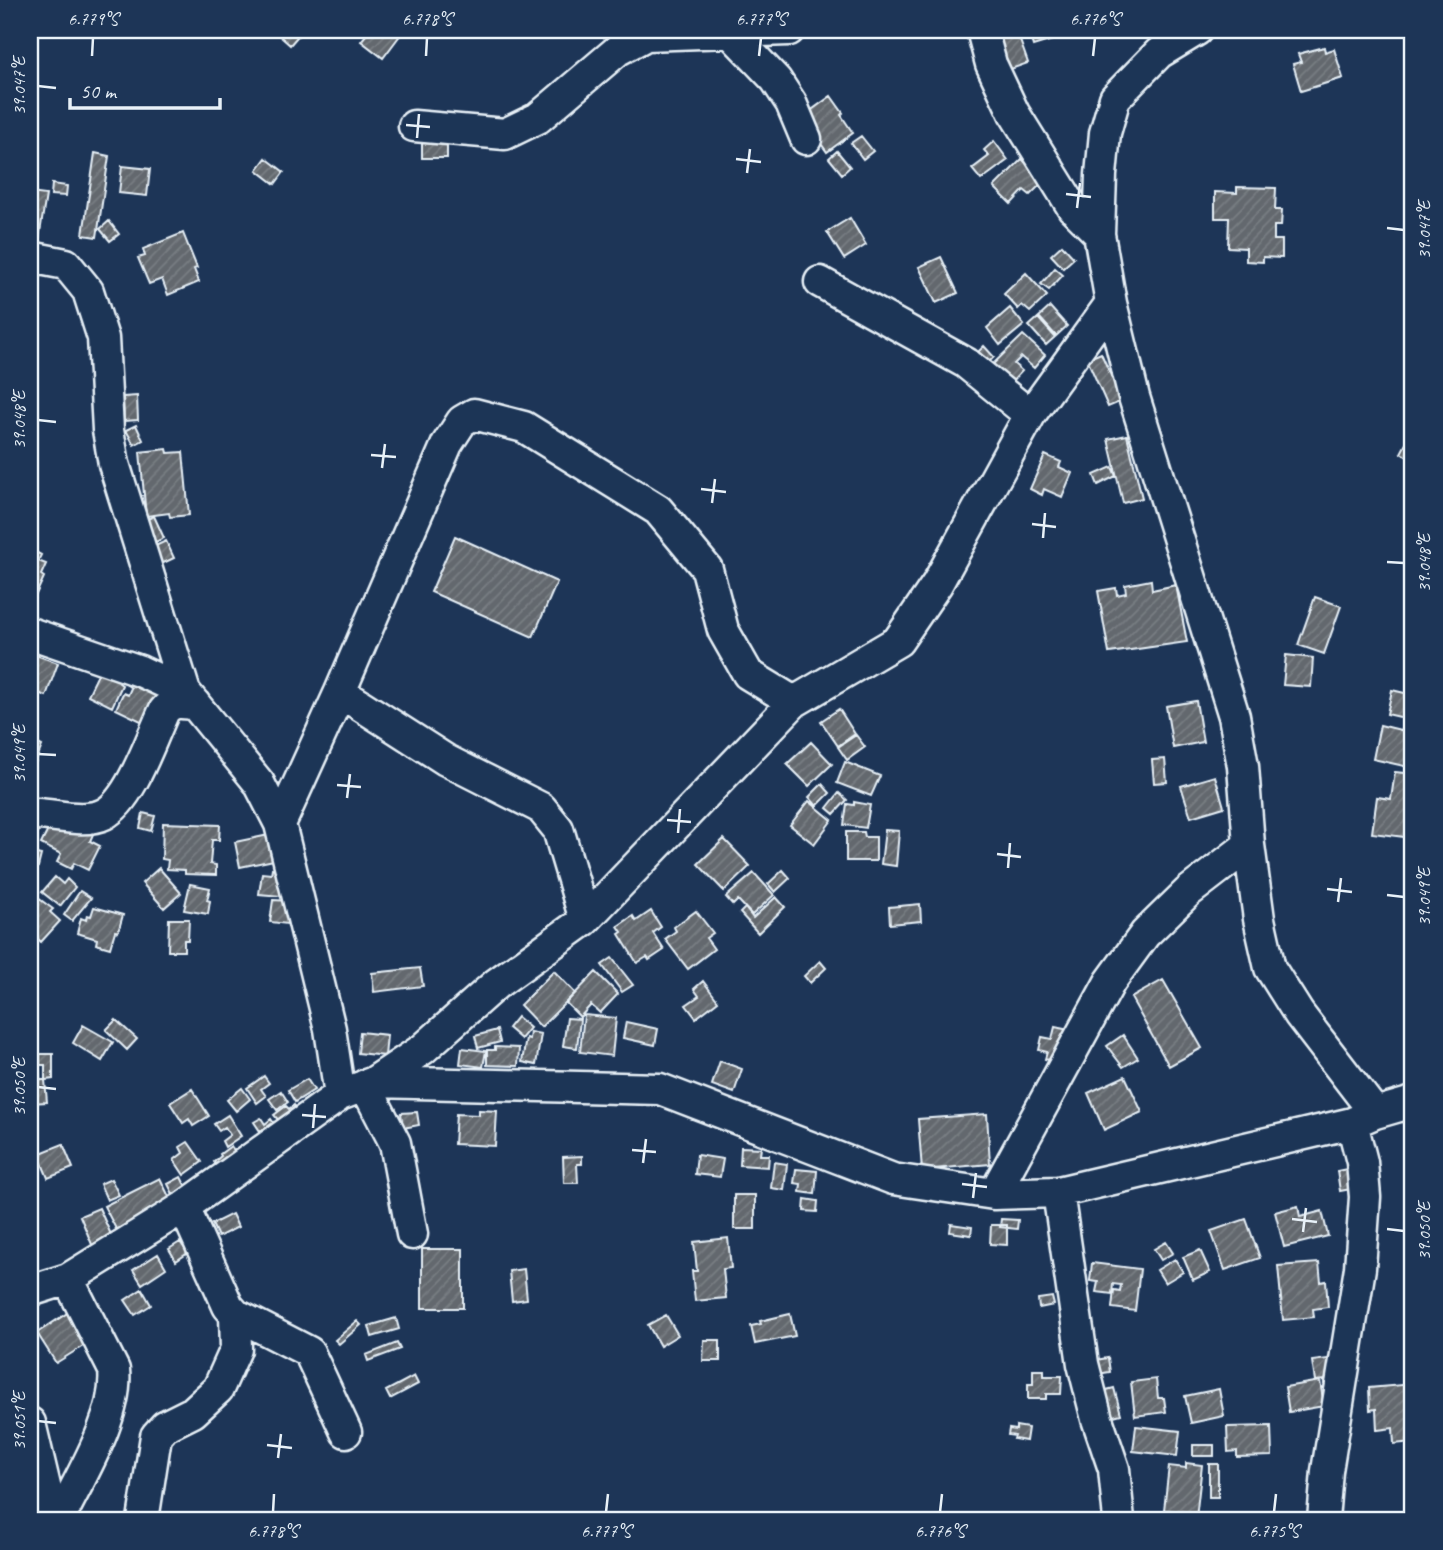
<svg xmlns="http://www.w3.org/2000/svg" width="1443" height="1550" font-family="Caveat,sans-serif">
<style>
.building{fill:url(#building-hatch);stroke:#e8f1f8;stroke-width:2}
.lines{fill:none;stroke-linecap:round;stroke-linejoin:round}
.minor-casing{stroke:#e8f1f8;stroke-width:35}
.minor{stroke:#1d3557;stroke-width:30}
.ticks{fill:none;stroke:#e8f1f8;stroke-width:2.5}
.neatline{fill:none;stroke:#e8f1f8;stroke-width:2.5}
.ticks-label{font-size:18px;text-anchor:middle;fill:#e8f1f8}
</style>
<defs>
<pattern id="building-hatch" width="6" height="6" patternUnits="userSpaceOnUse" patternTransform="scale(1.75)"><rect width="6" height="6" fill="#63686e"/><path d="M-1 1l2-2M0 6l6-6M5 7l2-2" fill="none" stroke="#797e83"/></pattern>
</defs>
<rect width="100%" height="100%" fill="#1d3557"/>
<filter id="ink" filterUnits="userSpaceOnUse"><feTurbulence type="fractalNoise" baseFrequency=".0143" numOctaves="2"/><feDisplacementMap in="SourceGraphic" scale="14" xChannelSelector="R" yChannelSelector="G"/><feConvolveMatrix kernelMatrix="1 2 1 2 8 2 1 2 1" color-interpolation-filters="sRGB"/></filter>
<g filter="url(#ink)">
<path class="building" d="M273,30h30l-13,15z
M370,30h26l5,4 -18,24 -22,-17z
M1028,30h46l1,3 -42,13z
M1017,32l11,31 -23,8 -11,-31z
M1324,47l1,5 9,-3 9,29 -42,13 -8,-27 8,-2 -3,-8z
M831,96l12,17 -2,2 12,18 -26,19 -25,-35z
M422,135l25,1v22h-25z
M861,136l12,15 -10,8 -12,-16z
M994,141l14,19 -27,20 -9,-11 17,-13 -5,-6z
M837,151l13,16 -8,7 -13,-16z
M95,153l14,3 -12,81 -14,-2z
M266,158l18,14 -9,12 -18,-14z
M1022,159l22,22 -14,14 -6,-5 -13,14 -17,-17z
M122,166l28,3 -3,27 -28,-3z
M52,184l15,2 -1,10 -15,-1z
M1237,187l39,1 -1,22h7l-1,16h-7v14h8v18l-19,-1v5l-17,-1v-13l-18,-1 1,-29h-14v-26l22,1z
M30,193l16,2 -8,50 -8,-1z
M850,218l16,27 -22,14 -17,-27z
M109,221l10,13 -9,7 -10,-12z
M183,233l14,35 -3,1 5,13 -31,13 -6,-16 -13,5 -11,-26 7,-2 -2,-7z
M1062,245l12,13 -11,10 -12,-13z
M941,257l17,36 -22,10 -17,-36z
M1055,268l8,7 -14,15 -8,-6z
M1026,273l21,23 -17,16 -8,-7 -4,4 -14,-15z
M1050,307l17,19 -11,10 -17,-19z
M1010,308l14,17 -24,20 -13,-17z
M1038,318l17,19 -9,8 -17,-19z
M1023,335l22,20 -11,13 -13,-11 -7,7 8,7 -12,13 -20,-17z
M984,346l10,11 -7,7 -10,-11z
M1101,353l21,48 -14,6 -21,-48z
M137,396l1,24 -14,1 -1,-24z
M136,425l7,15 -9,5 -8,-15z
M1413,430v30l-12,-7z
M1127,435l15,63 -19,5 -15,-64z
M167,449l1,4 15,-1 6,63 -19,2 -1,-4 -23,3 -6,-64z
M1045,455l16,7 -2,5 13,6 -10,24 -18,-8 -2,6 -12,-6z
M1112,467l4,9 -18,9 -4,-10z
M154,516l10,22 -15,7 -10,-22z
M455,536l102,46 -24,55 -102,-45z
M166,541l8,17 -17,8 -4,-19z
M30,549l11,6 -3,6 8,3 -5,11 3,2 -13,28z
M1151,580l1,10 24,-5 11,57 -78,11 -11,-62 18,-3 1,7 9,-2 -1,-8z
M1315,597l26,9 -17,48 -26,-9z
M33,654l25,9 -12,33 -16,-6v-26z
M1286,655l27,3 -2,29 -28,-2z
M103,664l20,10 -4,9 3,2 -10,22 -24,-12z
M133,672l30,14 -18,37 -29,-14 7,-16 5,2 3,-7 -4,-3z
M1392,690l21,5v25l-26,-6z
M1196,701l7,41 -30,6 -7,-42z
M839,709l16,25 -17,12 -17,-25z
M1380,725l33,8v35l-40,-9z
M856,735l9,12 -18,13 -9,-13z
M30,740l12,6 -12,29z
M811,742l21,22 -23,22 -22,-22z
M1165,759l2,23 -13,1 -2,-23z
M845,762l35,14 -9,20 -34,-13z
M1395,772l18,2v64l-41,-5 5,-36 14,2z
M1215,776l9,31 -33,10 -10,-31z
M822,784l8,9 -13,13 -8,-9z
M839,793l8,7 -13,14 -7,-6z
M809,801l23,19 -18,24 -24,-19z
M854,802l16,3 -4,23 -22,-3 3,-21 7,1z
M143,813l12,3 -4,15 -11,-3z
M30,820l10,2 -8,31 9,2 -3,12 -8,-2z
M53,820l41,12 -4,9 10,5 -12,24 -14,-7 -3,6 -14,-7 4,-8 -20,-10z
M163,823l57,2 -1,15h-7l-2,24 6,1v10l-31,-1v-4l-18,-1 1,-9 -6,-1z
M885,830l14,1 -3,35 -15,-2z
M846,832h18l1,5h11v24h-30z
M269,835l5,25 -34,7 -5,-25z
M724,839l26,27 -26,25 -26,-27z
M159,868l22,25 -17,15 -22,-25z
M272,868l12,1 -3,27 -22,-2 3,-21 9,1z
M783,870l7,8 -15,14 -7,-8z
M754,873l20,22 -22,20 -14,-15 -5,5 -7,-8z
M55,877l8,7 4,-5 8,8 -15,19 -18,-14z
M190,884l20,4 -3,12 3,1 -2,13 -24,-4z
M80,891l11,7 -19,23 -8,-6z
M30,892l23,17 -3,3 10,9 -19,21 -4,-4 -3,4 -4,-4z
M776,897l9,10 -27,26 -18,-20 5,-5 8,10z
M273,900l16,1 -2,23 -17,-2z
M920,904l1,17 -31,3 -1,-17z
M94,907l29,8 -5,17 -3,-1 -5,17 -14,-4 1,-5 -20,-6 4,-15 5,2 1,-5 4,1z
M651,911l10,16 -8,6 11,17 -15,10 -2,-3 -10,6 -18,-29 3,-2 -4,-6 15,-10 3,5z
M696,911l17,22 -7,5 8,11 -26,20 -23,-30 11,-8 -2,-4z
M169,919h20l-1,21h-4v11h-16z
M612,958l21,27 -11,7 -20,-27z
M820,961l6,7 -16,15 -6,-7z
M420,968l3,18 -49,6 -2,-19z
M554,971l21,22 -34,34 -21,-22z
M596,972l22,22 -18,19 -9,-8 -11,12 -14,-14z
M1163,980l39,68 -33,18 -38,-68z
M703,981l15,20 -22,17 -10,-13 13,-9 -5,-7z
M584,1015l32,3 -4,38 -32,-4z
M517,1017l13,11 -9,11 -13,-11z
M567,1018l13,1 -3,29 -14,-2z
M116,1020l21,19 -10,11 -21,-20z
M626,1022l32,7 -3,16 -32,-7z
M83,1025l30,17 -11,19 -29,-18z
M1055,1027l14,3 -8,33 -16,-4 2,-7 -8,-2 3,-13 10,2z
M497,1030l3,12 -22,6 -3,-12z
M360,1032l27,3 -2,21 -27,-3z
M530,1032l11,2 -5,31 -14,-3 4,-24 3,1z
M1123,1035l15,23 -15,9 -16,-21z
M495,1047l24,1 -1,18 -31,-1v-15h8z
M462,1048l24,3 -3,16 -23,-3z
M40,1054h13v25l-8,1v-15h-5z
M720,1061l22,8 -8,24 -22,-8z
M39,1064l1,16h5l2,22 -17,1v-38z
M264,1076l5,7 -8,6 5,7 -9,7 -10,-15z
M1125,1076l17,36 -38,18 -16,-37z
M307,1079l7,11 -19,12 -7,-12z
M242,1088l8,11 -14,12 -9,-11z
M192,1089l17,27 -16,10 -4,-7 -6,4 -13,-20z
M281,1091l7,11 -11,8 -8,-11z
M294,1105l6,9 -16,13 -10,-12 12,-9 3,3z
M479,1110l18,1 -2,35 -41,-2 2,-30 23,1z
M417,1112l2,13 -16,3 -2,-15z
M987,1114l3,50 -68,6 -4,-51z
M228,1115l13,21 -16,11 -3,-6 8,-6 -5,-8 -6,4 -5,-7z
M261,1118l4,6 6,-5 8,12 -13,9 -12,-18z
M188,1142l14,20 -18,13 -10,-15 9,-7 -3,-6z
M63,1144l10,24 -25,10 -10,-24z
M231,1146l11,16 -19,13 -9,-13 7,-6 -1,-2z
M741,1147l20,1 -1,7h9l-1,12 -28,-2z
M697,1155l26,4 -3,18 -25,-3z
M582,1156v8h-5l1,19h-14l-1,-26z
M774,1162l13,2 -3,26 -13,-2z
M1352,1168l4,20 -16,3 -3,-20z
M796,1169l21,2 -2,23 -15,-2 1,-8 -7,-1z
M181,1177l7,14 -13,7 -7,-14z
M160,1178l12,25 -55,28 -13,-25z
M111,1179l8,16 -12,5 -7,-16z
M734,1195h21v34h-21z
M805,1199l13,2 -1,11 -13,-1z
M1298,1206l2,11 22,-6 6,25 -44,11 -9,-35z
M99,1208l14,31 -20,8 -13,-31z
M232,1214l6,13 -20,10 -6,-13z
M1001,1219l17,1 -1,9 -17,-2z
M1246,1219l14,39 -35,12 -14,-39z
M951,1224l21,3 -1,8 -21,-3z
M991,1225h16v20l-17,-1z
M728,1238l3,30 -8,1 3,29 -31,3 -3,-30h5l-3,-29z
M180,1242l8,11 -12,8 -7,-12z
M1166,1242l7,11 -12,7 -7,-11z
M422,1249h41v59h-41z
M1200,1250l10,22 -17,8 -10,-23z
M158,1254l8,14 -24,16 -9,-14z
M1175,1259l8,13 -18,11 -8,-13z
M1092,1263l48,6 -5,42 -23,-3 2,-18 6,1 1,-6 -8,-1 -1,10 -16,-2 2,-10 -8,-1z
M1319,1263l2,19 5,-1 2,26 -15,2 1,8 -31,3 -5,-54z
M524,1269l3,30 -15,2 -3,-30z
M142,1289l9,16 -16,10 -10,-15z
M1052,1297l2,8 -15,3 -1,-9z
M69,1312l19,31 -32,20 -19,-30z
M790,1314l5,22 -40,8 -4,-18 10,-2 -1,-3z
M666,1315l12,20 -18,11 -12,-21z
M396,1318l3,11 -27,8 -3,-11z
M357,1321l4,4 -22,19 -4,-4z
M704,1340h16v21h-17z
M397,1343l3,6 -32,12 -2,-6z
M1108,1358l2,14 -19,3 -2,-14z
M1335,1358l3,24 -14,2v-4l-9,1 -3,-20z
M1033,1370h11v6h18l-1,18h-15v5h-18v-15h5z
M414,1376l4,8 -28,15 -4,-8z
M1156,1379l2,19h6l2,14 -31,4 -4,-34z
M1320,1381l4,25 -35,6 -4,-25z
M1413,1384v58l-19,2 -1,-16 -16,2 -1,-21 -6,1 -1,-22z
M1114,1388l7,26 -15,4 -7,-26z
M1219,1389l5,27 -33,7 -6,-27z
M1016,1426l12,2 -2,13 -12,-2 1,-3 -7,-1 1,-6 7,1z
M1136,1426l44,5 -3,25 -44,-5z
M1271,1426l1,30 -35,1v-6l-9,1 -1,-25z
M1193,1445h21v11h-21z
M1186,1463l16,2 -6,53 -11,-1v-5l-21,-2 5,-44 17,2z
M1209,1464h9v33h-9z
M1400,1513v7h-58v-6z"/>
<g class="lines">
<defs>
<path id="minor" d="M982,30l9,34 23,49 59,95 26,26
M1197,30l-38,23 -44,45 -10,35 -4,42 -2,59 12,69 23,94 100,319 9,50 6,79 10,74 11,49 29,46 76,99
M731,33l45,47 15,23 15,36
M414,126l91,8 33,-16 80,-68 28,-15 143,-5
M30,257l36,7 22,27 15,47 5,92 6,34 71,228 74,91 21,41 50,205 10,66
M820,282l146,81 64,52
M30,633l110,38 45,21
M340,692l106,68 95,48 17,21 27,91
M38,814c19,1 48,9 66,0 27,-14 47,-75 60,-103 9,-11 18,-8 31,-7
M280,824l60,-132 107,-248 15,-23 12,-7 50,13 134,83 49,59 16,61 25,44 46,28
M374,1082l49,-33 73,-65 89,-64 209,-218 104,-61 39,-57 93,-169 81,-112
M365,1085l30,58 17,91
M1058,1192l25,172 14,55 17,50 5,51
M994,1194l116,-212 35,-48 43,-42 61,-47
M184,1207l44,99 7,8 74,38 37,80
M30,1291l38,-12 116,-72 156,-112 34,-13 286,7 233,90 101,15 64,-2 294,-69 23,-10 38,-11
M30,1423l23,97
M59,1520c20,-42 60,-103 55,-150l-46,-91
M143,1520l13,-84 9,-10 28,-14 25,-23 18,-40 -1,-35
M1323,1520l4,-49 33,-203 5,-71 -3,-35 -10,-39"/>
</defs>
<use href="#minor" class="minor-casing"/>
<use href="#minor" class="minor"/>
</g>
</g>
<path class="ticks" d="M92,56l1,-18M426,56l1,-18M759,56l2,-18M1093,56l2,-18M38,86l18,2M406,125l24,2M417,138l2,-24M736,159l25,3M747,173l3,-24M1066,194l25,3M1077,208l3,-25M1387,228l17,2M38,420l18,2M371,455l25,2M382,468l3,-24M701,489l25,3M712,503l3,-24M1032,524l24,3M1043,538l2,-25M1387,562l17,1M38,754l18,1M337,785l24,2M347,798l3,-24M667,820l24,2M678,833l2,-24M997,854l24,3M1008,868l2,-25M1327,889l25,3M1387,895l17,2M1338,902l3,-24M38,1087l18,2M302,1115l24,2M313,1128l2,-24M632,1150l24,2M643,1163l3,-24M962,1184l25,3M973,1198l3,-25M1292,1219l25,3M1387,1229l17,2M1303,1232l3,-24M38,1421l18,2M267,1445l25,3M278,1458l3,-24M273,1512l1,-18M606,1512l2,-18M940,1512l2,-18M1274,1512l2,-18"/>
<rect width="1443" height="1550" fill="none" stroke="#1d3557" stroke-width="77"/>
<path d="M70 98v10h150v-10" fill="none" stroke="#e8f1f8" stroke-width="3.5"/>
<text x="80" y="98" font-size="21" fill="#e8f1f8" stroke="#1d3557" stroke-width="5" paint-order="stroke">50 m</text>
<rect x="38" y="38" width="1366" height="1474" class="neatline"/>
<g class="ticks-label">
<text x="93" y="25">6.779°S</text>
<text x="427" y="25">6.778°S</text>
<text x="761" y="25">6.777°S</text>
<text x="1095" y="25">6.776°S</text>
<text transform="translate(19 86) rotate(-90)" y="6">39.047°E</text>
<text transform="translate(1424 230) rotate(-90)" y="6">39.047°E</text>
<text transform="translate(19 420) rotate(-90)" y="6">39.048°E</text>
<text transform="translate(1424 563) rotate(-90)" y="6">39.048°E</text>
<text transform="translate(19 754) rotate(-90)" y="6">39.049°E</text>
<text transform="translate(1424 897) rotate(-90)" y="6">39.049°E</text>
<text transform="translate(19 1087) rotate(-90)" y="6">39.050°E</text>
<text transform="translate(1424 1231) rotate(-90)" y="6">39.050°E</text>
<text transform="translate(19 1421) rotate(-90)" y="6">39.051°E</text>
<text x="273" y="1537">6.778°S</text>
<text x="606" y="1537">6.777°S</text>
<text x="940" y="1537">6.776°S</text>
<text x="1274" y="1537">6.775°S</text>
</g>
</svg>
